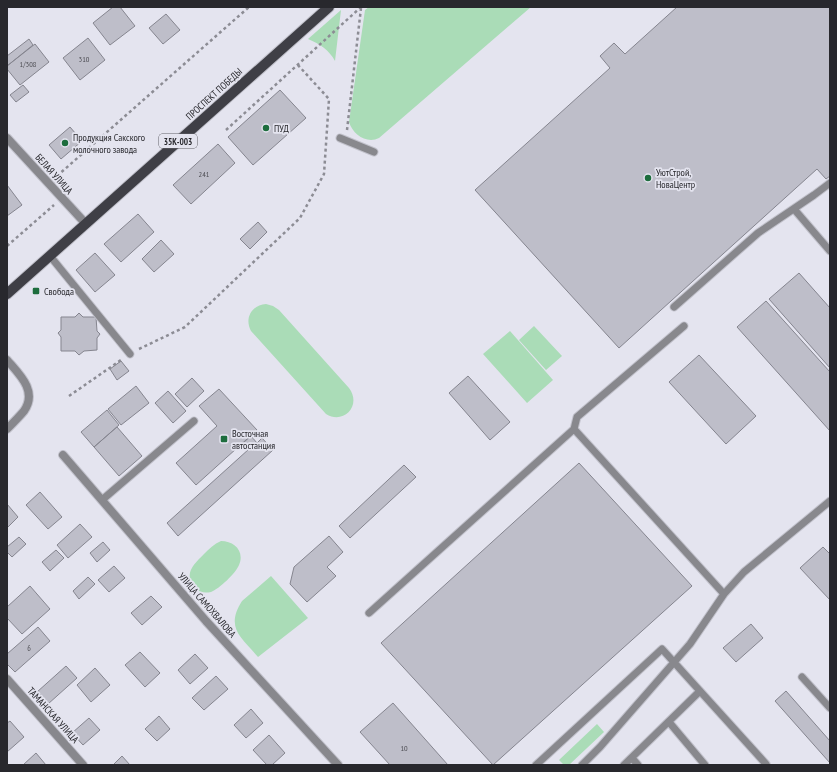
<svg xmlns="http://www.w3.org/2000/svg" width="837" height="772" font-family="'PT Sans Narrow',sans-serif">
<style>
.green{fill:#aadcb7}
.building{fill:#bebec9;stroke:#85858f}
.lines{fill:none;stroke-linecap:round;stroke-linejoin:round}
.service-casing{stroke:#c2c2cc;stroke-width:9}
.minor-casing{stroke:#c2c2cc;stroke-width:10}
.tertiary-casing{stroke:#c2c2cc;stroke-width:10}
.primary-casing{stroke:#c2c2cc;stroke-width:12}
.path{stroke:#8c8c94;stroke-width:2.5;stroke-dasharray:3 3;stroke-linecap:butt}
.service{stroke:#88888d;stroke-width:7}
.minor{stroke:#88888d;stroke-width:8}
.tertiary{stroke:#88888d;stroke-width:8}
.primary{stroke:#3f3f46;stroke-width:10}
.poi-dot{fill:#1d6d3d;stroke:#e4e4ef;stroke-width:1.5}
.labels{text-anchor:middle;dominant-baseline:central;stroke-width:3.5;stroke-linejoin:round;paint-order:stroke}
.number-label{font-size:8px;fill:#4e4e54}
.shield{fill:#e4e4ef;stroke:#606067;stroke-width:1}
.shield-label{font-size:9px;font-weight:bold;fill:#28282d}
.street-label{font-size:10px;fill:#28282d;stroke:#e4e4ef}
.poi-label{font-size:10px;fill:#28282d;stroke:#e4e4ef;text-anchor:start}
</style>
<rect width="100%" height="100%" fill="#e4e4ef"/>
<path class="green" d="M369,7h162l-152,131c-12,6 -26,-3 -30,-16l16,-112z
M341,10l-6,51c-6,-11 -15,-17 -27,-22z
M266,304l7,2 6,4 70,78c13,17 -5,37 -23,26l-75,-83c-7,-13 1,-26 15,-27z
M534,326l28,30 -16,14 -27,-30z
M510,331l43,49 -26,23 -44,-49z
M221,541c13,0 24,10 18,24 -3,8 -20,24 -28,27 -5,1 -11,1 -14,-3 -15,-14 -4,-24 7,-35 5,-5 10,-10 17,-13z
M271,576l37,42 -50,39c-17,-20 -33,-29 -16,-56z
M597,724l7,8 -35,33h-5l-5,-5z"/>
<path class="building" d="M113,7h7l15,19 -25,19 -17,-22z
M677,7h153v169l-4,3 -9,-10 -198,179 -144,-158 135,-122 -10,-12 14,-13 11,11z
M166,14l14,16 -17,14 -14,-16z
M88,38l17,22 -25,20 -17,-22z
M29,39l4,6 -26,21v-10z
M35,44l14,18 -29,23 -13,-16v-3z
M23,85l6,7 -13,10 -6,-7z
M280,90l26,28 -53,47 -25,-28z
M70,127l12,14 -21,18 -12,-14z
M218,144l17,19 -44,41 -18,-19z
M7,185l15,20 -15,11z
M138,214l16,18 -33,30 -17,-18z
M258,222l9,10 -17,17 -10,-10z
M161,240l13,14 -20,18 -12,-13z
M95,253l20,22 -20,17 -19,-22z
M799,273l31,35v60l-61,-69z
M766,301l64,71v59l-93,-104z
M79,313l4,4h13l1,14 3,3 -3,4v12l-13,1 -5,4 -4,-4h-14v-14l-3,-4 3,-3v-13h14z
M699,355l57,61 -30,28 -57,-62z
M121,361l8,10 -12,9 -7,-11z
M468,376l42,46 -20,18 -41,-47z
M192,378l12,13 -17,16 -12,-13z
M136,386l13,17 -28,22 -13,-16z
M219,389l38,41 -61,55 -20,-22 41,-37 -18,-20z
M168,391l18,20 -13,12 -18,-20z
M107,410l12,15 -25,22 -13,-15z
M117,427l25,29 -23,20 -25,-29z
M251,436l6,7 5,-5 11,12 -95,86 -11,-13 82,-74 -6,-6z
M579,463l113,123 -199,179 -112,-122z
M404,465l12,12 -66,61 -11,-12z
M40,492l22,25 -14,12 -22,-24z
M7,504l11,13 -10,10 -1,-2z
M80,524l12,13 -24,21 -11,-13z
M329,536l14,16 -16,15 9,9 -29,26 -17,-18 4,-17z
M19,537l7,7 -14,13 -5,-5v-5z
M103,542l7,8 -13,12 -7,-9z
M823,547l7,7v46l-30,-32z
M56,550l8,8 -14,13 -8,-9z
M114,566l11,12 -16,14 -11,-12z
M88,577l7,7 -16,15 -6,-8z
M30,586l20,23 -28,25 -15,-16v-11z
M151,596l11,11 -20,18 -11,-12z
M751,624l12,14 -27,24 -13,-14z
M38,627l12,14 -35,31 -8,-8v-10z
M140,652l20,21 -15,14 -20,-22z
M195,654l13,14 -18,16 -12,-14z
M66,666l11,12 -29,26 -11,-12z
M95,668l15,17 -19,17 -14,-17z
M216,676l12,13 -24,21 -12,-12z
M786,691l44,50v22l-55,-62z
M393,703l55,62h-58l-30,-33z
M251,709l12,14 -17,15 -12,-13z
M159,716l11,13 -13,12 -12,-12z
M89,718l11,12 -17,15 -11,-12z
M10,721l14,16 -17,15v-29z
M269,735l16,18 -13,12h-5l-14,-15z
M36,753l10,12h-23z
M122,756l8,9h-17z"/>
<g class="lines">
<defs>
<path id="service" d="M340,138l34,14
M794,209l36,42
M50,256l80,98
M674,307l84,-74 56,-38 16,-12
M574,429l150,165
M102,500l92,-79
M369,613l205,-184 3,-12 107,-91
M802,677l28,31
M669,722l36,43
M632,758l6,7
M536,765l126,-116 104,115 -1,1
M582,765l18,-18 90,-103 34,-50 20,-22 86,-71
M624,765l76,-74"/>
<path id="minor" d="M7,360c12,14 31,31 17,51 -5,6 -11,12 -17,18
M63,455l143,166 132,144
M7,679l76,86"/>
<path id="tertiary" d="M7,138l79,86"/>
<path id="primary" d="M7,294l322,-287"/>
</defs>
<use href="#service" class="service-casing"/>
<use href="#minor" class="minor-casing"/>
<use href="#tertiary" class="tertiary-casing"/>
<use href="#primary" class="primary-casing"/>
<path class="path" d="M226,130l135,-123
M347,130l14,-122
M57,176l192,-169
M7,246l47,-41
M139,349l46,-22 115,-109 24,-44 5,-75 -32,-35
M69,396l52,-36"/>
<use href="#service" class="service"/>
<use href="#minor" class="minor"/>
<use href="#tertiary" class="tertiary"/>
<use href="#primary" class="primary"/>
</g>
<g class="poi-dot">
<circle cx="266" cy="128" r="4"/>
<circle cx="65" cy="143" r="4"/>
<circle cx="648" cy="178" r="4"/>
<rect x="32" y="287" width="8" height="8" rx="2"/>
<rect x="220" y="435" width="8" height="8" rx="2"/>
</g>
<g class="labels">
<g class="number-label">
<text x="84" y="59">310</text>
<text x="28" y="64">1/308</text>
<text x="204" y="174">241</text>
<text x="29" y="648">6</text>
<text x="404" y="748">10</text>
</g>
<rect class="shield" x="159" y="134" width="38" height="14" rx="3"/>
<g class="shield-label">
<text x="178" y="141">35К-003</text>
</g>
<g class="street-label">
<text transform="translate(214 94) rotate(-42)">ПРОСПЕКТ ПОБЕДЫ</text>
<text transform="translate(54 174) rotate(48)">БЕЛАЯ УЛИЦА</text>
<text transform="translate(207 605) rotate(49)">УЛИЦА САМОХВАЛОВА</text>
<text transform="translate(53 715) rotate(48)">ТАМАНСКАЯ УЛИЦА</text>
</g>
<g class="poi-label">
<text x="274" y="128">ПУД</text>
<text x="73" y="137">Продукция Сакского<tspan x="73" dy="12">молочного завода</tspan></text>
<text x="656" y="172">УютСтрой,<tspan x="656" dy="12">НоваЦентр</tspan></text>
<text x="44" y="291">Свобода</text>
<text x="232" y="433">Восточная<tspan x="232" dy="12">автостанция</tspan></text>
</g>
</g>
<rect width="837" height="772" fill="none" stroke="#28282d" stroke-width="16"/>
</svg>
